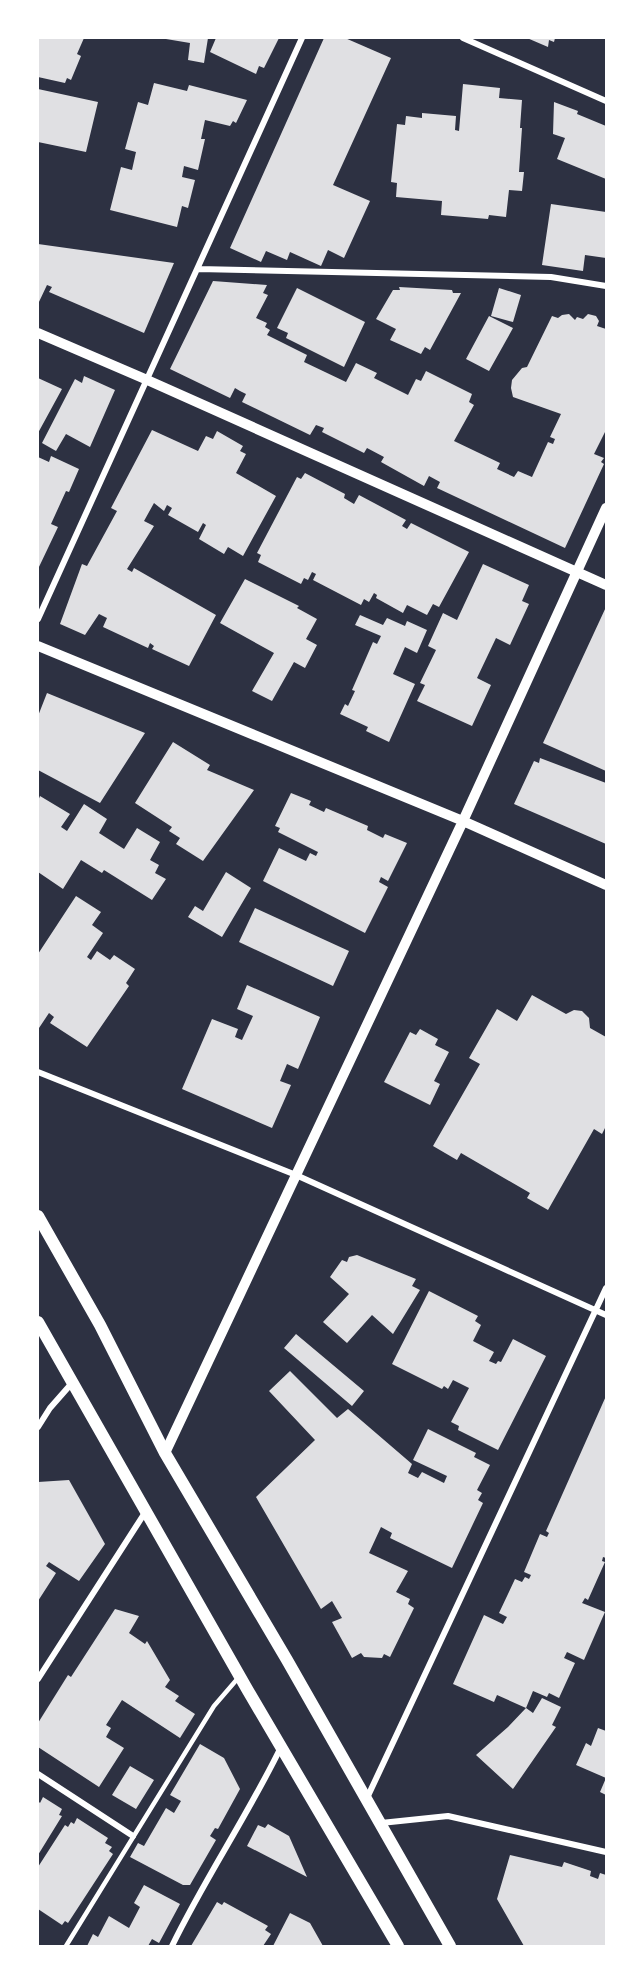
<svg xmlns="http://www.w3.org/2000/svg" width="644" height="1984" font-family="Lora,serif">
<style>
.building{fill:#e0e0e3}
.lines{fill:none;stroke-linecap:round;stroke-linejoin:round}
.service{stroke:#fff;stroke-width:4.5}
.minor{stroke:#fff;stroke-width:6}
.tertiary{stroke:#fff;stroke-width:10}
.secondary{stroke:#fff;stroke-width:12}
</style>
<rect width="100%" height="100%" fill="#2d3142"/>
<path class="building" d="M38,38h46l-7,16 4,2 -10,24 -4,-2 -2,5 -27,-6z
M160,38h48l-4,25 -16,-3 2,-17z
M216,38h63l-15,30 -5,-2 -3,8 -46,-22z
M324,38h21l46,20 -58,127 37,16 -26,57 -16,-8 -7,16 -31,-14 -3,8 -21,-9 -5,11 -31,-14z
M527,38h28l-1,4 -5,-2 -1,7z
M154,83l33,8 2,-6 58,15 -11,23 -3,-2 -3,5 -25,-6 -4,19h4l-7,31 -14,-4 -2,11 13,3 -7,28 -6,-2 -5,21 -67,-17 11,-43 11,3 4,-18 -11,-3 13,-47 10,3z
M463,84l37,4 -1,10 23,2 -2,28h2l-3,44h5l-2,19 -13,-1 -3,27 -17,-2 -1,4 -47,-4 1,-14 -46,-4 1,-14 -6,-1 6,-58 8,1 1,-9 16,2v-5l34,3 -1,14 4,1z
M38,89l60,13 -12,50 -48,-10z
M554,102l24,9 -1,3 29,12v53l-49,-20 8,-21 -12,-4z
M551,204l55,8v46l-21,-3 -2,16 -41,-6z
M38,244l136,19 -30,70 -95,-41 3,-5 -5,-2 -9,19z
M213,281l54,4 -4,8 5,2 -12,23 11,5 -2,4 5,3 -3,5 40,20 -3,7 42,20 10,-19 21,10 -3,5 34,17 8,-16 5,2 5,-10 46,23 -3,8 5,3 -20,36 46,22 -3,6 17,8 4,-6 14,6 16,-35 5,2 2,-5 -5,-2 11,-23 -48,-17 -2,-9 1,-8 10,-12 5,-1 25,-51 6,2 4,-3 7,-1 6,6 2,-3 6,2 5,-5 8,2 3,5 -2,5 9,3v103h-1l-11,22 10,4 -3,4 3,2 -39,84 -128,-60 3,-6 -11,-6 -5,10 -43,-24 3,-5 -17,-9 -3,5 -42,-21 2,-4 -8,-3 -6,10 -68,-33 4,-8 -6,-3 -5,-3 -5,10 -60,-29z
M399,287l53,3 1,3h8l-31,57 -5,-3 -4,7 -31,-14 6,-11 -20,-10 17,-29h7z
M297,288l68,34 -21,45 -58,-29 2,-5 -11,-5z
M499,288l22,7 -8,27 -22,-6z
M489,316l24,12 -24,43 -23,-12z
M84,376l31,14 -25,57 -24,-13 -10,17 -14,-8 33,-64 7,4z
M38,378l24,11 -24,44z
M152,430l46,21 8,-15 7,3 4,-8 26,15 -3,5 6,3 -10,19 40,23 -33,60 -15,-9 -4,7 -25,-15 7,-14 -3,-2 -5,9 -30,-17 4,-7 -5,-3 -3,6 -10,-8 -10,18 10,5 -27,43 5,3 2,-4 82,47 -27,51 -37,-17 2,-3 -4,-3 -2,5 -45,-21 4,-9 -8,-4 -14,21 -25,-11 22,-60 5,2 30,-55 -6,-3z
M51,456l28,13 -10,23 -3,-1 -15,33 7,3 -20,42v-112l11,5z
M305,473l40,21 -1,4 10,6 5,-9 47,25 -4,6 5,3 4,-6 58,29 -30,55 -6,-3 -6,11 -20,-10 -4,8 -27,-15 1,-3 -3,-2 -5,9 -5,-3 -3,6 -48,-25 3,-6 -4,-2 -4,8 -4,-2 -3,6 -43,-22 3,-7 -4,-2 40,-76 4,2z
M483,564l46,21 -7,16 7,3 -19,41 -14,-7 -19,40 14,7 -19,41 -55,-25 8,-16 -5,-2 16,-33 -8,-4 15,-33 14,7z
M245,579l54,27 -2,2 20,11 -11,20 11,6 -12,23 -11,-6 -22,39 -20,-10 22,-38 -54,-30z
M606,607v164l-63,-28z
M360,615l23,10 4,-7 18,8 2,-5 20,9 -10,23 -12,-6 -12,27 22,10 -26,58 -23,-11 2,-4 -28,-13 5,-10 3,2 7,-15 -3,-1 21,-48 4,2 4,-8 -26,-11z
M47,693l98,40 -45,70 -62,-33v-54z
M173,742l37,23 -3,5 47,20 -51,71 -27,-17 4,-6 -11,-7 3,-4 -37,-24z
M540,758l66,25v61l-92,-40 20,-43 5,2z
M291,793l20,8 -2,4 15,7 2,-4 42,18 -1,4 16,8 2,-4 22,9 -19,38 -7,-4 -2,5 9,5 -23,46 -102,-52 16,-33 27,13 4,-8 6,3 2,-4 -40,-20 2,-4 -5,-2z
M40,796l30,18 -9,13 6,4 17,-27 23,15 -8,14 25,16 13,-21 23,14 -10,18 9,5 -4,8 11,6 -14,21 -48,-30 -2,3 -21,-13 -18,29 -25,-17v-71z
M226,872l25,16 -29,49 -34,-20 7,-11 8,5z
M76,896l25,16 -9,13 11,8 -16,24 4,3 6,-9 13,9 4,-5 21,14 -9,14 3,3 -42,61 -37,-24 4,-6 -5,-4 -10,15 -1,-1v-73z
M255,908l94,43 -16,35 -94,-44z
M247,985l73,32 -22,52 -11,-5 -7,17 11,4 -19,43 -90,-39 30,-70 26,10 -3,8 7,3 11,-24 -16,-7z
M532,995l34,19 8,-4 8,1 7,7 1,10 16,9v89l-4,8 -8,-5 -46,81 -21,-12 3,-5 -69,-40 -4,7 -24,-14 47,-82 -11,-6 28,-49 20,12z
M420,1029l18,10 -3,6 14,7 -15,29 6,3 -10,21 -46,-23 26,-50 6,3z
M357,1255l59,24 -4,7 8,4 -27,44 -21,-19 -25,28 -24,-21 26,-28 -19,-17 12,-17 5,2 2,-5z
M429,1291l49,25 -3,5 6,4 -8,16 21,11 -5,9 7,3 2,-3 3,1 12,-23 33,17 -48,94 -40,-20 1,-4 -8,-4 18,-34 -16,-8 -5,9 -4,-3 -2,3 -50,-25z
M296,1334l68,57 -12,15 -68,-58z
M290,1371l47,47 11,-9 64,55 -4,9 10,5 4,-6 22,11 3,-7 -34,-16 15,-31 48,24 -2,4 16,8 -13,25 5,3 -4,7 5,3 -31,65 -62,-30 2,-5 -11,-6 -12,26 39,18 -12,21 14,7 -2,5 6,4 -24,49 -6,-3 -2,4 -18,-1 -3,-4 -9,5 -20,-36 10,-4 -10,-17 -11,8 -65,-112 59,-57 -46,-49z
M606,1396v162l-3,-1 -1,4 3,1 -17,38 -3,-2 -3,5 23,9 -21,48 -17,-8 -3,6 11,5 -16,35 -10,-5 -2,4 -14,-6 -7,17 -29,-13 -3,7 -41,-18 31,-69 19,9 4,-7 -8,-4 16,-34 7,3 3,-5 4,2 2,-4 -7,-3 16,-38 7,3 2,-4 -3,-2z
M69,1480l36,64 -26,37 -30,-19 -3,4 10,7 -18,28v-119z
M115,1609l24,7 -10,17 16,11 2,-3 23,39 -5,7 14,9 -4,5 20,13 -15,24 -58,-38 -16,25 5,3 -5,9 18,11 -25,39 -61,-40v-24l30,-48 3,2z
M542,1698l19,9 -9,18 4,2 -43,62 -37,-34 32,-28 18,-19 7,5z
M598,1728l8,3v64l-6,-3 6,-14 -30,-13 10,-22 5,3z
M200,1744l24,14 16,31 -22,40 -3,-1 -5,8 6,4 -26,45h-7l-53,-28 8,-14 6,3 22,-38 8,5 7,-12 -11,-6z
M130,1766l24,14 -18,29 -24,-14z
M43,1797l19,12 -3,6 3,1 -24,39v-54l2,2z
M77,1818l31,20 -3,5 7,4 -3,4 4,3 -45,69 -3,-2 -3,4 -24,-16v-42l27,-42 3,2 3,-5 3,2z
M268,1824l21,12 18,41 -60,-31 11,-21 7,3z
M510,1855l52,12 2,-5 27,9 -1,5 8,3 2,-6 6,2v71h-82l-27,-47z
M144,1885l36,19 -21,39 -7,-4 -4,7h-61l6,-12 5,3 11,-21 20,12 11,-21 -6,-4z
M217,1902l5,3 2,-3 44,24 -3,4 6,4 -8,12h-72z
M290,1913l20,10 13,23h-50z"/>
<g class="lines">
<path class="service" d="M66,1946l148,-240 25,-29"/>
<path class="minor" d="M463,38l143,63
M198,269l353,8 55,9
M38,619l264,-581
M38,1072l258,103 310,140
M38,1427l12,-19 22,-25
M38,1679l108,-168
M38,1774l95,62
M367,1798l239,-510
M381,1823l67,-7 158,36
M172,1946c33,-68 76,-131 109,-199"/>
<path class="tertiary" d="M38,333l107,46 461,206
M38,646l425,175 143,64
M165,1453l298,-632 143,-313"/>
<path class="secondary" d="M38,1216l62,109 65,128 122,207 163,286
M38,1322l209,367 151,257"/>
</g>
<rect width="644" height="1984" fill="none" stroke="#ffffff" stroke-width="78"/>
</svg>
